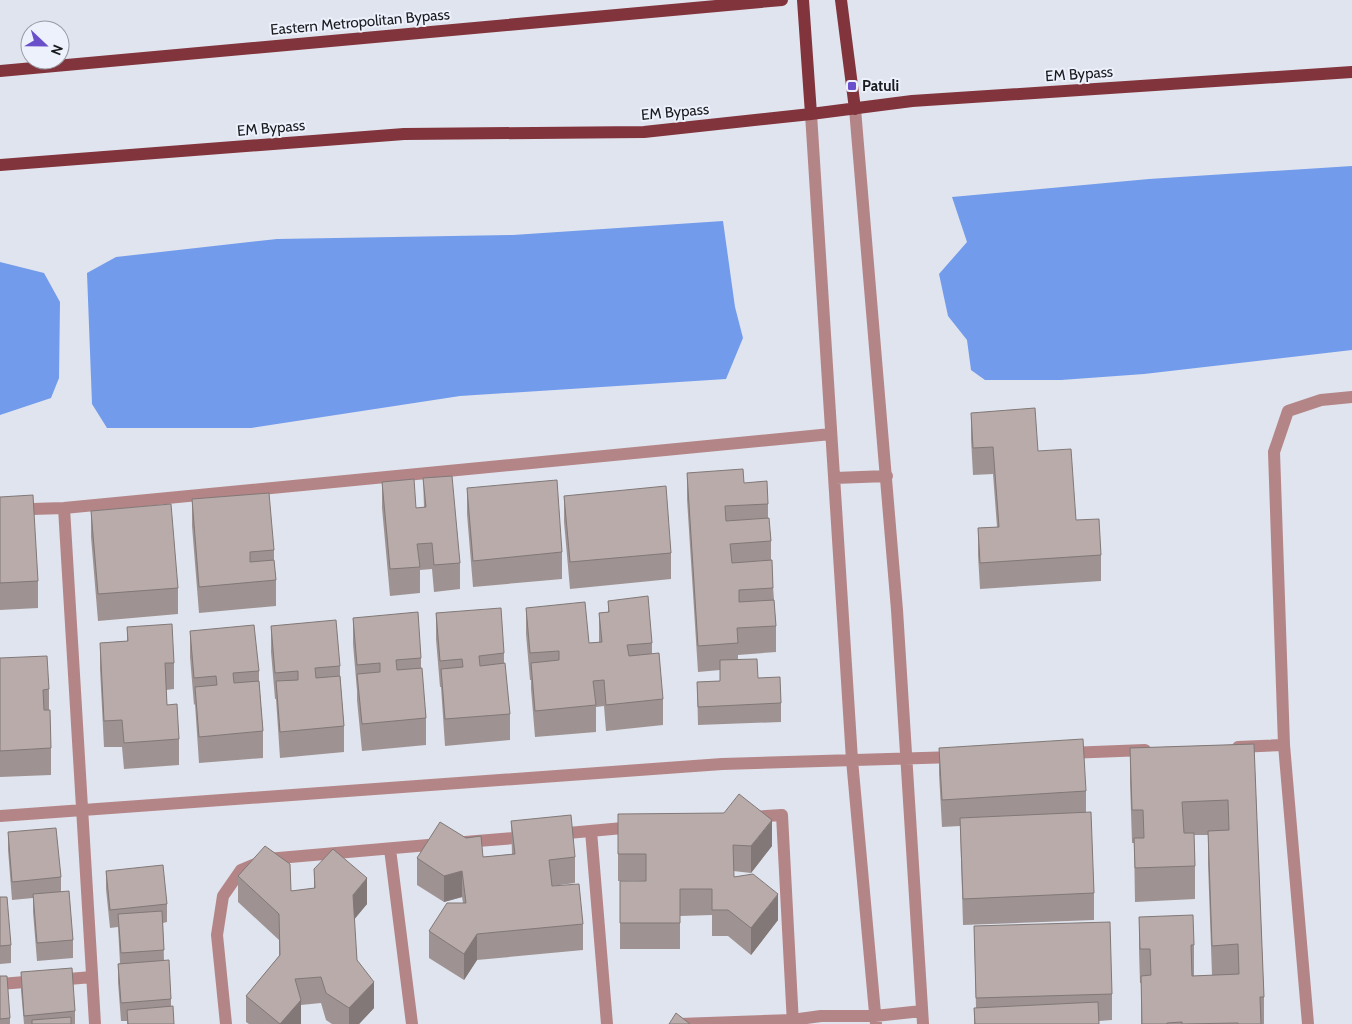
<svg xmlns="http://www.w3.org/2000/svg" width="1352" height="1024" font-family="Cabin,sans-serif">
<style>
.water{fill:#729bec}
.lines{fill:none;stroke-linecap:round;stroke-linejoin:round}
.minor{stroke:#b48587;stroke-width:12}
.major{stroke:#82343c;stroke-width:12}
.wall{fill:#9e9392}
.shaded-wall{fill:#817877}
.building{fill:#b8abaa;stroke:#817877}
.poi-dot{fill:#694fc9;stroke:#edf1fc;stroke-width:2}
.labels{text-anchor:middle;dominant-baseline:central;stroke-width:4;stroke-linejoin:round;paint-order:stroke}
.street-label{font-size:15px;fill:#191b1e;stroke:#edf1fc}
.poi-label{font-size:15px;font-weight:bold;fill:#191b1e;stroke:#edf1fc;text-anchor:start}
</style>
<rect width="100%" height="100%" fill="#e0e4ee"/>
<path class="water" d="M1352,166v184l-208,24 -83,6h-76l-14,-10 -4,-30 -19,-24 -9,-42 28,-32 -15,-45 197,-18z
M723,221l12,86 8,31 -17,41 -266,17 -209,32h-144l-15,-24 -5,-131 29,-16 161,-18 236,-4z
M0,262l44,11 16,29 -1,76 -8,20 -51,17z"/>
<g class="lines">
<path class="minor" d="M855,109l42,501 26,414
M811,114l41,646 24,264
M835,478l52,-2
M64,508l31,516
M0,510l64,-2 767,-74
M1238,747l46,-2
M1068,753l77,-3
M0,816l722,-52 234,-7
M751,817l31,-2 11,209
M591,831l16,193
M557,834l77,-7
M465,842l62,-5
M390,849l22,175
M57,980l35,-3
M0,984l37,-3
M226,1024l-9,-89 6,-39 18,-26 26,-11 173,-15
M679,1024l113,-4 29,-4h54l47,-5
M1308,1024l-24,-279 -10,-293 14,-41 33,-11 31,-3"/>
<path class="major" d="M803,0l8,114
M841,0l14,109
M0,71l782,-71
M0,165l404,-31 240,-2 167,-18 101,-13 440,-29"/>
</g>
<path class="wall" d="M971,413l67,38 38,69 25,35v26l-121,8 -2,-34v-27l19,-1 -4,-53 -20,1 -2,-36z
M687,473l57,10 24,21v14l3,23v19l5,66v26l-38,3v5l20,18 23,25v19l-83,3 -1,-43 23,-1v-11l-22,2 -11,-173z
M423,478l37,85v26l-26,3 -2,-23 -12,1v23l-30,3 -8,-88v-26l34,26 8,-1z
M467,488l95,64v27l-89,8 -6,-73z
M564,496l107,57v26l-101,10 -6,-67z
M0,497l38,84v27l-38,2z
M192,499l82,51v10l2,20v26l-77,7 -7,-87z
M91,511l87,77v26l-80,7 -7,-84z
M608,601l44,42v11l11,45v26l-57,6 -2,-25 -8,1v25l-61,5 -4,-48v-9h-1l-4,-46v-26l63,35 10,-1v-29l9,-1z
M436,613l68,40v11l6,50v26l-65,6 -4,-59h-1l-4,-48z
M353,618l68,40v10l5,50v27l-64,6 -5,-51v-9l-4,-47z
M271,626l69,40v10l4,50v26l-64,6 -4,-59h-1l-4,-47z
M127,627l47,36v26l-8,1 1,15 12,34v26l-55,4 -2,-22h-18l-4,-78v-26l27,-2z
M190,631l69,40v10l4,50v27l-64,5 -4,-59 -1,1 -4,-48z
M0,658l49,31v21l2,38v27l-51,2z
M1254,744l10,253v27h-123v-41h-1l-1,-33v-33l55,28v31l18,-1 -4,-111v-29h-14l1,31v33l-60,3 -1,-59h-2l-2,-61v-34z
M939,748l147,43v22l8,80v27l-131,5 -3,-99 -18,1 -3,-53z
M618,814l154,32 -21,27 -18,-2 1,6 44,43 -27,35 -23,-19h-16v-21l-32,1v33h-60v-68l26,-1 -28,1z
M511,821l64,36v26l-23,3 31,38v26l-106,10 -13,20 -35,-22v-27l34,-28 -1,-6 -18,5 -27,-17v-27l66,-1 29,-3z
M8,832l53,45v15l12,48v18l-36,3 -4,-49v-14l-21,2 -4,-50z
M314,869l53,35 -13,15 3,41 17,48 -15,16h-27l-6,-4 -5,-17 -20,2v19h-52l-3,-2v-26l33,-40v-16l-41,-38v-26l53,15 23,-3z
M106,871l61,33v18l-4,1 1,37 7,39v8l3,17h-47v-3h-6l-3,-39v-18l2,-1 -2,-36 -8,1 -4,-39z
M0,897l11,48v18l-11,1z
M974,926l138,68v26l-13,1v3h-125v-16h2z
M21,972l54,39v13h-51l-3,-33z
M0,976l10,42v6h-10z"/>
<path class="shaded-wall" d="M772,820v26l-21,27v-27z
M462,871v26l-18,5v-26z
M367,878v26l-14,17v-26z
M778,894v26l-27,35v-27z
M477,934v26l-13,20v-26z
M374,982v26l-15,16h-10v-16z
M301,1000v24h-21z"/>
<path class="building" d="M1035,408l3,43 33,-2 5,71 23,-1 2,36 -121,8 -2,-35 21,-1 -6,-80 -20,1 -2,-35z
M743,469l1,14 23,-2 1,23 -43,2 1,15 43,-3 2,23 -41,3 2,19 40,-3 1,28 -34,2v12l35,-2 2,26 -39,2 1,15 -40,3 -11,-173z
M452,476l8,87 -26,2 -2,-22 -15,1 3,23 -30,2 -8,-87 32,-3 2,29 10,-1 -3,-29z
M557,480l5,72 -89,9 -6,-73z
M666,486l5,67 -101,9 -6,-66z
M269,493l5,57 -24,2v10l24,-2 2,20 -77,7 -7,-88z
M33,495l5,86 -38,2v-86z
M171,504l7,84 -80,6 -7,-83z
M648,596l4,47 -25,2 2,11 30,-3 4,46 -57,6 -2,-25 -11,1 3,24 -61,6 -4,-48 28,-3v-9l-29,2 -4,-45 59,-6 4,41 13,-1 -3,-29 10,-1 -1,-11z
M501,608l3,45 -25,3 1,10 25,-3 5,51 -65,5 -4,-50 22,-2 -1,-8 -22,2 -4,-48z
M418,612l3,46 -25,2 1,10 25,-2 4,50 -64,6 -5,-50 23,-2v-9l-23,2 -4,-47z
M336,620l4,46 -25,2 1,10 24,-2 4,50 -64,6 -4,-51 22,-1v-9l-23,2 -4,-47z
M172,624l2,39h-9l2,42 10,-1 2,35 -55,4 -2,-23 -18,1 -4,-78 28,-2 -1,-14z
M254,625l5,46 -26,2 1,10 25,-2 4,50 -64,6 -4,-50 22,-2 -1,-9 -22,2 -4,-47z
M47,656l2,33 -6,1 1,20h6l1,38 -51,3v-93z
M757,659l1,19 22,-1 1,26 -83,4 -1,-25 23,-1v-21z
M1083,739l3,52 -144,9 -3,-52z
M1254,744l10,253h-4l1,27h-23v-1l-56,1v-2l-15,1v1h-25l-1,-48 10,-1 -1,-26h-10l-1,-32 54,-2 1,30h-3l1,31 47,-2 -1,-30 -26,2 -4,-115 21,-1 -1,-30 -46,2 2,31h10l1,33 -60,2 -1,-30h10l-1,-28h-11l-2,-62z
M739,794l33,26 -21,26 -18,-1 1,32 19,-3 25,20 -27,34 -23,-18h-16v-21h-32v34h-60v-42h26v-27h-28v-40l106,-1z
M1091,812l3,81 -131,6 -3,-81z
M571,815l4,42 -26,3 3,26 27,-2 4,40 -106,10 -13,20 -35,-23 18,-28h19l-4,-32 -18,5 -27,-18 23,-36 26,16 15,-2 2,21 32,-3 -4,-33z
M56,828l5,49 -49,5 -4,-50z
M265,846l25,18 1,27 24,-3 -1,-19 19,-20 34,29 -14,17 4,65 17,22 -25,26 -23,-15 -5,-16 -26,2 6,21 -21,24 -34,-28 34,-41 -1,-41 -41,-38z
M163,865l4,39 -57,6 -4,-39z
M69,891l4,49 -36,3 -4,-49z
M0,897h7l4,48 -11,1z
M162,911l2,39 -43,3 -3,-39z
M1110,922l2,72 -136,4 -2,-72z
M169,960l2,39 -50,4 -3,-39z
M72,968l3,43 -51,5 -3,-44z
M0,976h7l3,42 -10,1z
M1098,1002l1,22h-124l-1,-16z
M173,1006l1,18h-46l-1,-14z
M676,1013l14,11h-21z
M71,1017v7h-39v-4z"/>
<rect class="poi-dot" x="847" y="81" width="10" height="10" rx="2.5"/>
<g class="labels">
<g class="street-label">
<text transform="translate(360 22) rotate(-5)">Eastern Metropolitan Bypass</text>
<text transform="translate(1079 74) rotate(-4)">EM Bypass</text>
<text transform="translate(675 112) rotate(-5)">EM Bypass</text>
<text transform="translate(271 128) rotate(-5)">EM Bypass</text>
</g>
<g class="poi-label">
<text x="862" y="86">Patuli</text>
</g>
</g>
<g transform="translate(45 45) rotate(112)"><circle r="24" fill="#edf1fc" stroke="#989ba3"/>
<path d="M0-4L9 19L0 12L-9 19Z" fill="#694fc9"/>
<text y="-8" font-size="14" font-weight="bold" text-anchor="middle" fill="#191b1e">N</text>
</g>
</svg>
